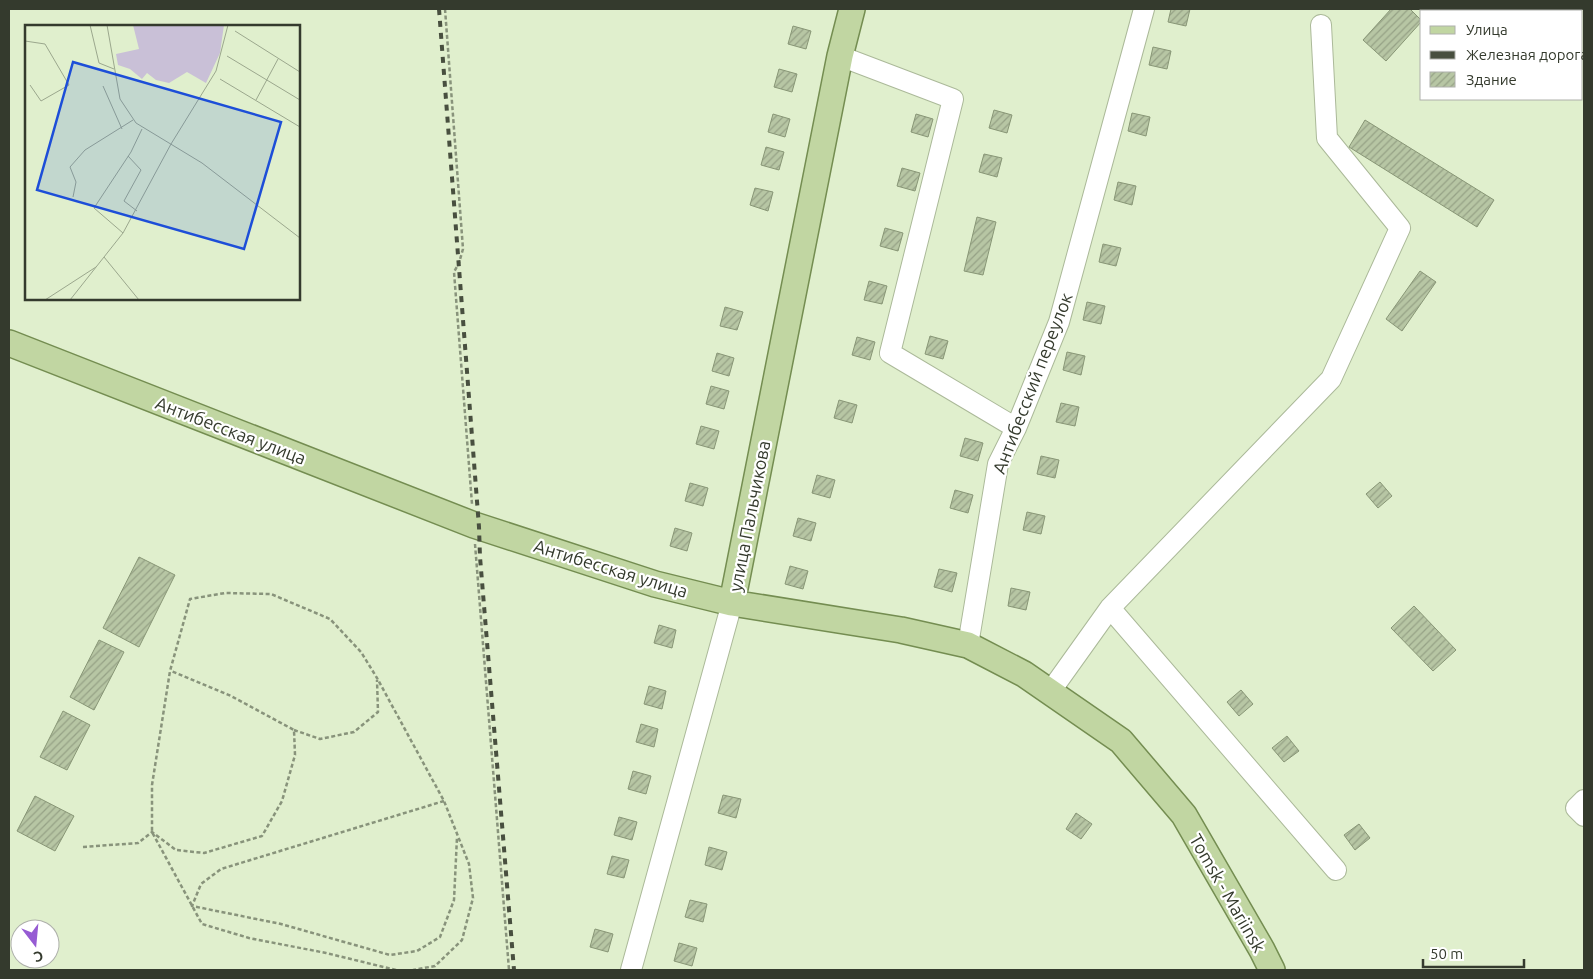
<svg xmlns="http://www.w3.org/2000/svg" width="1593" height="979" font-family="Ubuntu,sans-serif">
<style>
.building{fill:url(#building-hatch);stroke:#889676}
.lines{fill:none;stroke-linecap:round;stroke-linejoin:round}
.minor-casing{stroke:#abb999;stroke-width:22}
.major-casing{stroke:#748d51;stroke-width:28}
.path{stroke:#88937b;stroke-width:2.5;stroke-dasharray:4 2.5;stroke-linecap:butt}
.minor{stroke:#fff;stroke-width:20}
.major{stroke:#c1d6a2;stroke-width:25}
.rail{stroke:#484f3f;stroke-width:4;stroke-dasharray:6 6;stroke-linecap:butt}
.labels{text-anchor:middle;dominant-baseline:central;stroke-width:4.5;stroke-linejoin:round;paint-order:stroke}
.street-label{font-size:18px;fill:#343a2d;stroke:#fff}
.inset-road{fill:none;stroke:#9ba78d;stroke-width:1}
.view{fill:#1d4ed8;fill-opacity:0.15;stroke:#1d4ed8;stroke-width:2.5}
.inset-edge{fill:none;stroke:#343a2d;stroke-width:2.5}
</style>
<defs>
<pattern id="building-hatch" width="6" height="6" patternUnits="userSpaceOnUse" patternTransform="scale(1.25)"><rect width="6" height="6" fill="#b7c6a4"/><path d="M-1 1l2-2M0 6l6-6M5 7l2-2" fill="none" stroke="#96a286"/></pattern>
</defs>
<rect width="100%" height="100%" fill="#e0efcd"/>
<path class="building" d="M1171,9h19l-4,17 -18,-4z
M1391,9h19l12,12 -36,40 -23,-21z
M793,26l18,5 -5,18 -18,-5z
M1153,47l18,4 -4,18 -18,-4z
M779,69l18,5 -5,18 -18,-5z
M994,110l18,5 -5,18 -18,-5z
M1132,113l18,4 -4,19 -18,-5z
M773,114l17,5 -5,18 -17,-5z
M916,114l17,5 -5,18 -17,-5z
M1365,120l129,80 -17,27 -128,-80z
M766,147l18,5 -5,18 -18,-5z
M984,154l18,4 -5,19 -18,-5z
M902,168l18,5 -5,18 -18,-5z
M1118,182l18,4 -4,19 -18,-5z
M755,188l18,4 -5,19 -18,-6z
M977,217l19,5 -13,53 -19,-4z
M885,228l18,5 -5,18 -18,-5z
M1103,244l18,4 -5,18 -17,-4z
M1420,271l16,11 -34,49 -16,-12z
M869,281l18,5 -5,18 -18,-4z
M1087,302l18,4 -4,18 -18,-4z
M725,307l18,5 -6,18 -17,-4z
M930,336l18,5 -5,18 -18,-5z
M857,337l18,5 -5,18 -18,-5z
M1067,352l18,4 -4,19 -18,-5z
M717,353l17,5 -5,18 -17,-5z
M711,386l18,5 -5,18 -18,-5z
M839,400l18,5 -5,18 -18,-5z
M1061,403l18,4 -4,19 -19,-4z
M701,426l18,5 -5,18 -18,-5z
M965,438l18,5 -5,18 -18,-5z
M1041,456l18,4 -4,18 -18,-4z
M817,475l18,5 -5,18 -18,-5z
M1380,482l12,14 -14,12 -12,-14z
M690,483l18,5 -5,18 -18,-5z
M955,490l18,5 -5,18 -18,-5z
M1027,512l18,4 -4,18 -18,-4z
M798,518l18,5 -5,18 -18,-5z
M675,528l17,5 -5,18 -17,-5z
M139,557l36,18 -36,72 -36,-19z
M790,566l18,5 -5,18 -18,-5z
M939,569l18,4 -5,19 -18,-5z
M1011,588l19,4 -4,18 -18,-4z
M1414,606l42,44 -23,21 -42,-43z
M659,625l17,5 -4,18 -18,-5z
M99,640l25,12 -30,58 -24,-13z
M649,686l17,5 -4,18 -18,-5z
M1241,690l12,14 -14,12 -12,-14z
M63,711l27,14 -23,45 -27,-13z
M641,724l17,5 -4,18 -18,-5z
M1287,736l12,15 -15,11 -12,-14z
M633,771l18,5 -5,18 -18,-5z
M723,795l18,4 -5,19 -18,-5z
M35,796l39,20 -19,35 -38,-20z
M1076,813l16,11 -11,15 -15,-10z
M619,817l18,5 -5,18 -18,-5z
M1359,824l11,14 -15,12 -11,-15z
M709,847l18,5 -5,18 -17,-5z
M612,856l17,4 -5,18 -17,-4z
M690,900l17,4 -4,18 -18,-5z
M595,929l18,5 -5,18 -18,-5z
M679,943l18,5 -5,18 -18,-5z"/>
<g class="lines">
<defs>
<path id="minor" d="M840,56l113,43 -63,254 126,75
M1110,608l226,262
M968,645l30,-181 18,-36 43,-106 85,-313
M1050,692l60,-84 221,-229 69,-151 -73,-90 -6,-113
M1584,800l-8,8 8,8
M631,970l101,-367"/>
<path id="major" d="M9,343l465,182 181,59 77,19 169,27 67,15 56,29 97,67 63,74 78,135 10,20
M732,603l108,-547 12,-47"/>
</defs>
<use href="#minor" class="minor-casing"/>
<use href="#major" class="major-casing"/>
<path class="path" d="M445,9l18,240 -4,14 -5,9 18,232
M475,544l34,426
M294,730l26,9 34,-7 24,-20 -1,-32
M444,801l-223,68 -20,15 -9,22 89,18 109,31 27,-4 23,-14 14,-37 3,-63
M83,847l55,-4 14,-11 24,18 28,3 58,-17 20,-35 13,-46 -1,-25 -63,-34 -60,-25
M396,970l-70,-17 -77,-15 -47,-14 -50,-92v-47l18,-114 20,-72 35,-6 46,1 59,25 31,33 16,26 67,123 25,63 4,34 -11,42 -27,26 -22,4"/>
<use href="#minor" class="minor"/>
<use href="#major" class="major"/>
<path class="rail" d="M439,9l40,518 1,30 34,413"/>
</g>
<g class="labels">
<g class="street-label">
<text transform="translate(1032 383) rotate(-69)">Антибесский переулок</text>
<text transform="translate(231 430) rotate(21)">Антибесская улица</text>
<text transform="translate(749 516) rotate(-79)">улица Пальчикова</text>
<text transform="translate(611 568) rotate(17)">Антибесская улица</text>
<text transform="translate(1228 893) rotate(60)">Tomsk - Mariinsk</text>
</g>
</g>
<g transform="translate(25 25)">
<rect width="275" height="275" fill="#e0efcd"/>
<path d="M108,0h91l-4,28 -14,30 -19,-11 -18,11 -13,-3 -9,-7 -5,6 -12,-10 -12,-4 -2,-11 23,-5z" fill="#c9c0d7"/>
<path class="inset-road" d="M65,0l9,38 15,6M82,0l13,74 16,24 66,40 98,75M210,6l65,41M0,16l20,3 24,41 -28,16 -11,-16M202,31l73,44M195,54l80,48M78,61l19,43M231,75l22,-41M146,119l45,-73 12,-46M103,131l13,14 -17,31 13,10M48,172l3,-15 -6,-15 15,-17 48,-30M98,208l-29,-25 37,-56 11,-23M79,232l35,43M20,275l51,-33M45,275l53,-67 48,-89"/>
<path class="view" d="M48,37l208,60 -37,127 -207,-59z"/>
<rect width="275" height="275" class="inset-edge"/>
</g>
<rect width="1593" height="979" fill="none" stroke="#343a2d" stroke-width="20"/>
<rect x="1420" y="10" width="162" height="90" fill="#ffffff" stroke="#aeb0ab"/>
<rect x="1430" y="26" width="25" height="8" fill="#c1d6a2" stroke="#aeb0ab"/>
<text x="1466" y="35" font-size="15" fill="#343a2d">Улица</text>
<rect x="1430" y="51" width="25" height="8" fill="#484f3f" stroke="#aeb0ab"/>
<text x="1466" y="60" font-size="15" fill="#343a2d">Железная дорога</text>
<rect x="1430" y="72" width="25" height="15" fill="url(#building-hatch)" stroke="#aeb0ab"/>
<text x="1466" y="85" font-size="15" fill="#343a2d">Здание</text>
<g transform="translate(35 944) rotate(164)"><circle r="24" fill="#ffffff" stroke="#aeb0ab"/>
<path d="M0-4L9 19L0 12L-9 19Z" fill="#965bd3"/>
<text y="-8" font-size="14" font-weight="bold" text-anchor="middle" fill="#343a2d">С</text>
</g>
<path d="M1423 959v8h101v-8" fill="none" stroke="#343a2d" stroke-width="2.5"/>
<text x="1430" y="959" font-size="15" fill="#343a2d" stroke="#ffffff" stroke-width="4" paint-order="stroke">50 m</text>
</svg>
